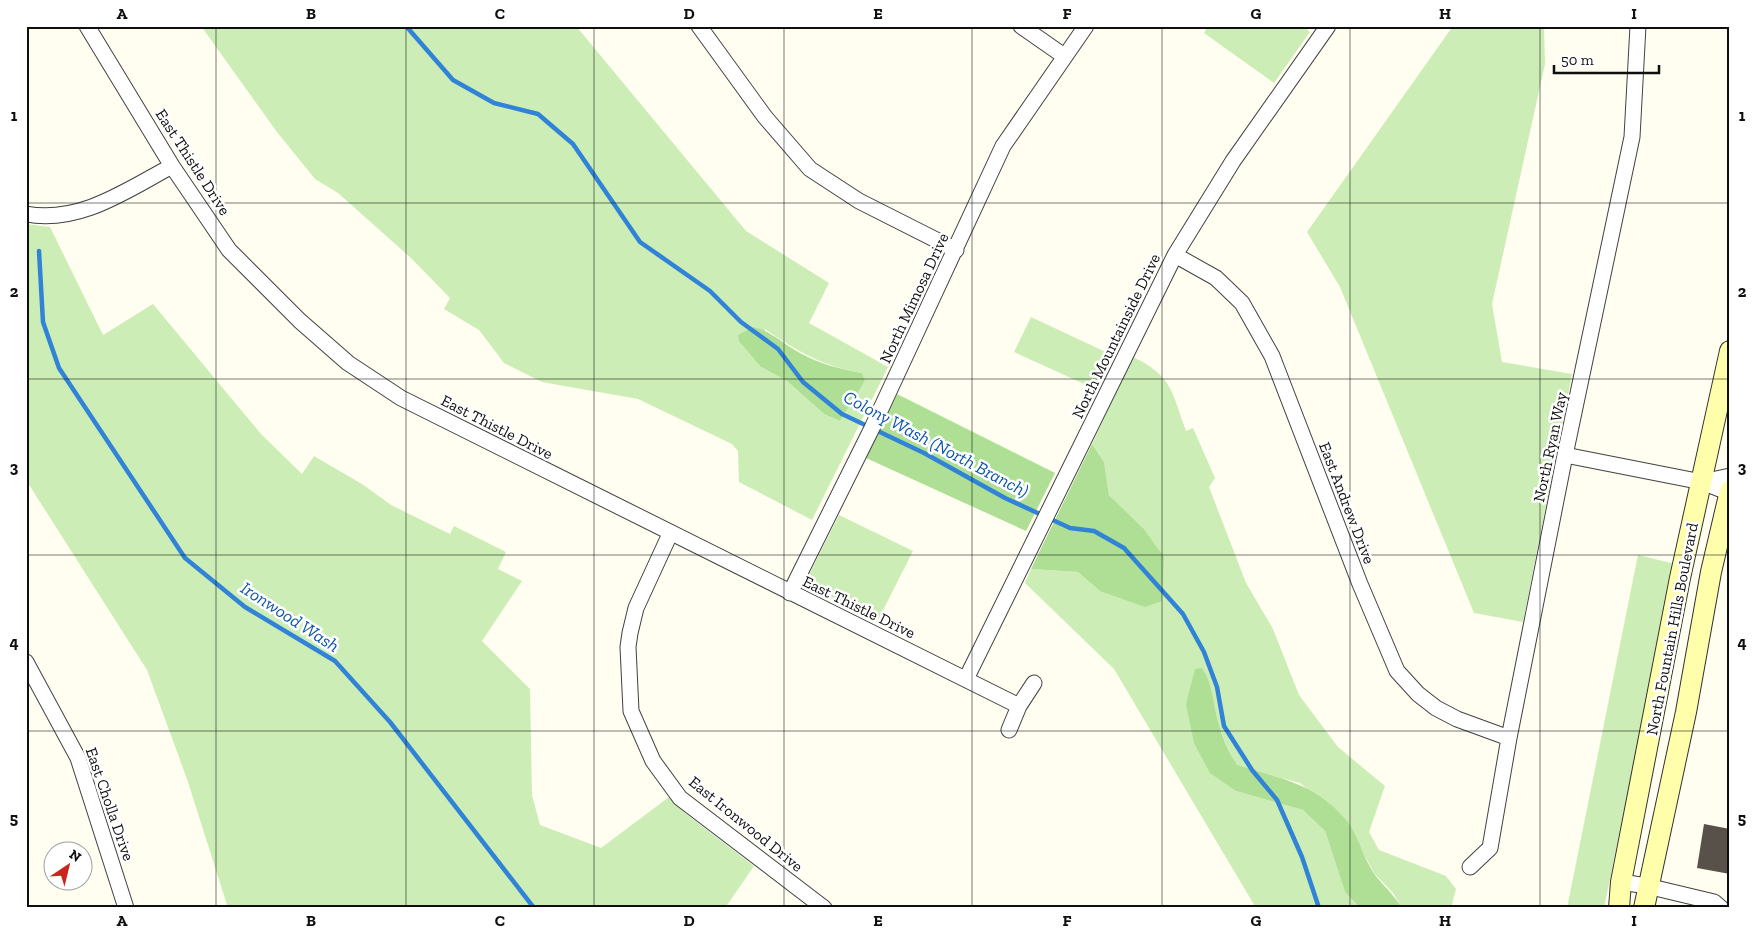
<svg xmlns="http://www.w3.org/2000/svg" width="1756" height="934" font-family="'Zilla Slab',serif">
<style>
.green{fill:#cdedb6;fill-rule:evenodd}
.forest{fill:#aedf94}
.lines{fill:none;stroke-linecap:round;stroke-linejoin:round}
.stream{stroke:#3183d8;stroke-width:4.5}
.building{fill:#58514a}
.minor-casing{stroke:#424242;stroke-width:17}
.secondary-casing{stroke:#313131;stroke-width:22}
.minor{stroke:#fff;stroke-width:15}
.secondary{stroke:#ffffab;stroke-width:20}
.grid{fill:none;stroke:#0f0f0f;stroke-width:1;stroke-opacity:0.55}
.labels{text-anchor:middle;dominant-baseline:central;stroke-width:5;stroke-linejoin:round;paint-order:stroke}
.street-label{font-size:16px;fill:#0f0f0f;stroke:#fff}
.water-label{font-size:18px;font-style:italic;fill:#0d55ac;stroke:#fff}
.neatline{fill:none;stroke:#0f0f0f;stroke-width:2}
.grid-label{font-size:16px;text-anchor:middle;font-weight:bold;fill:#0f0f0f}
</style>
<rect width="100%" height="100%" fill="#fffef0"/>
<path class="green" d="M201,26h375l170,205 83,52 -20,40 79,44 -76,153 -73,-38 -1,-31 -6,-7 -94,-45 -96,-17 -38,-19 -25,-33 -35,-21 6,-11 -39,-40 -73,-65 -23,-14 -38,-47zM765,329c33,23 58,37 97,44l3,8 -25,40 -16,-7 -37,-33 -26,-14z
M1208,26h95l7,6 -36,51 -70,-50z
M1453,26h91l1,38 -53,240 10,58 70,12 -49,248 -49,-9 -134,-326 -33,-55z
M26,224l24,3 53,108 50,-31 108,130 41,40 12,-18 48,28 29,21 59,29 4,-8 52,26 -8,17 24,12 -40,60 48,48 2,106 8,30 61,23 68,-51 17,17 68,52 -29,42h-497l-41,-129 -40,-109 -121,-190z
M1031,317l81,38 -17,34 -81,-37z
M1133,357c40,19 39,36 53,74l7,-3 22,50 -6,9 37,96 27,46 26,66 39,52 47,39 -16,46 10,18 67,26 10,13 -5,19h-49l-9,-15 -19,-20 -27,-51 -47,-39 -63,-17c-8,-15 -15,-29 -19,-45 -5,-18 -5,-38 -16,-53l34,123 67,19 22,21 20,61 15,16h-104l-142,-239 -89,-86 6,-14 47,3 22,19 43,-63 -34,-33 -5,-33 -12,-18z
M839,515l74,36 -36,71 -68,-36 -1,-9z
M1638,555l37,9 -71,344h-37z"/>
<path class="forest" d="M753,327c18,4 30,17 47,26 19,11 41,16 62,20l3,8 -25,40 -16,-7 -37,-33 -26,-14 -22,-26 -1,-6z
M897,394l158,79 -29,58 -160,-73z
M1092,444l12,18 5,33 34,33 21,29 -2,44 -17,6 -45,-16 -22,-19 -47,-3z
M1202,668c11,15 11,35 16,53 4,16 10,30 19,44 44,14 78,18 110,56 11,15 16,35 26,51 9,13 20,21 29,36h-42l-15,-16 -20,-61 -22,-21 -67,-19 -26,-18 -16,-30 -8,-39 9,-35z"/>
<g class="lines">
<path class="stream" d="M406,26l47,54 41,23 44,11 35,30 67,98 70,49 31,31 37,27 25,33 39,32 82,39 81,45 65,30 24,3 30,17 59,66 21,38 13,35 7,39 28,44 25,30 25,57 17,51
M39,251l4,71 16,46 126,190 60,49 90,54 55,61 144,186"/>
</g>
<path class="building" d="M1704,824l26,5v45l-33,-6z"/>
<g class="lines">
<defs>
<path id="minor" d="M87,26l85,140 57,84 71,71 48,42 53,35 618,308
M699,26l66,91 45,52 49,32 97,49
M1021,26l43,30
M26,214c54,10 101,-24 146,-48
M1175,255l41,23 26,25 30,53 88,228 37,87 21,23 18,14 21,11 52,19
M1565,455l137,27 28,11
M1702,482l28,-6
M670,534l-34,74 -6,25 -2,14 3,64 22,50 27,37 144,110
M790,593l82,-165 131,-282 83,-120
M26,662l52,96 48,150
M966,679l209,-424 58,-94 95,-135
M1009,730l10,-24 15,-23
M1470,867l20,-19 19,-110 56,-283 67,-318 6,-111
M1621,882l26,4 67,16 7,6"/>
<path id="secondary" d="M1619,908l2,-26 59,-304 50,-227
M1644,908l42,-196 25,-140 19,-81"/>
</defs>
<use href="#minor" class="minor-casing"/>
<use href="#secondary" class="secondary-casing"/>
<use href="#minor" class="minor"/>
<use href="#secondary" class="secondary"/>
</g>
<path class="grid" d="M216,26v882M406,26v882M594,26v882M784,26v882M972,26v882M1162,26v882M1350,26v882M1540,26v882M26,203h1704M26,379h1704M26,555h1704M26,731h1704"/>
<g class="labels">
<g class="street-label">
<text transform="translate(193 162) rotate(57)">East Thistle Drive</text>
<text transform="translate(914 298) rotate(-65)">North Mimosa Drive</text>
<text transform="translate(1116 336) rotate(-64)">North Mountainside Drive</text>
<text transform="translate(497 427) rotate(27)">East Thistle Drive</text>
<text transform="translate(1550 447) rotate(-78)">North Ryan Way</text>
<text transform="translate(1347 503) rotate(69)">East Andrew Drive</text>
<text transform="translate(859 607) rotate(26)">East Thistle Drive</text>
<text transform="translate(1672 629) rotate(-79)">North Fountain Hills Boulevard</text>
<text transform="translate(110 804) rotate(71)">East Cholla Drive</text>
<text transform="translate(746 824) rotate(39)">East Ironwood Drive</text>
</g>
<g class="water-label">
<text transform="translate(936 444) rotate(28)">Colony Wash (North Branch)</text>
<text transform="translate(290 617) rotate(33)">Ironwood Wash</text>
</g>
</g>
<rect width="1756" height="934" fill="none" stroke="#ffffff" stroke-width="55"/>
<g transform="translate(68 866) rotate(35)"><circle r="24" fill="#ffffff" stroke="#9f9f9f"/>
<path d="M0-4L9 19L0 12L-9 19Z" fill="#cb261b"/>
<text y="-8" font-size="14" font-weight="bold" text-anchor="middle" fill="#0f0f0f">N</text>
</g>
<path d="M1554 65v8h105v-8" fill="none" stroke="#0f0f0f" stroke-width="2.5"/>
<text x="1561" y="65" font-size="15" fill="#0f0f0f" stroke="#ffffff" stroke-width="4" paint-order="stroke">50 m</text>
<rect x="28" y="28" width="1700" height="878" class="neatline"/>
<g class="grid-label">
<text x="122" y="19">A</text>
<text x="311" y="19">B</text>
<text x="500" y="19">C</text>
<text x="689" y="19">D</text>
<text x="878" y="19">E</text>
<text x="1067" y="19">F</text>
<text x="1256" y="19">G</text>
<text x="1445" y="19">H</text>
<text x="1634" y="19">I</text>
<text x="14" y="121">1</text>
<text x="1742" y="121">1</text>
<text x="14" y="297">2</text>
<text x="1742" y="297">2</text>
<text x="14" y="473">3</text>
<text x="1742" y="473">3</text>
<text x="14" y="648">4</text>
<text x="1742" y="648">4</text>
<text x="14" y="824">5</text>
<text x="1742" y="824">5</text>
<text x="122" y="926">A</text>
<text x="311" y="926">B</text>
<text x="500" y="926">C</text>
<text x="689" y="926">D</text>
<text x="878" y="926">E</text>
<text x="1067" y="926">F</text>
<text x="1256" y="926">G</text>
<text x="1445" y="926">H</text>
<text x="1634" y="926">I</text>
</g>
</svg>
